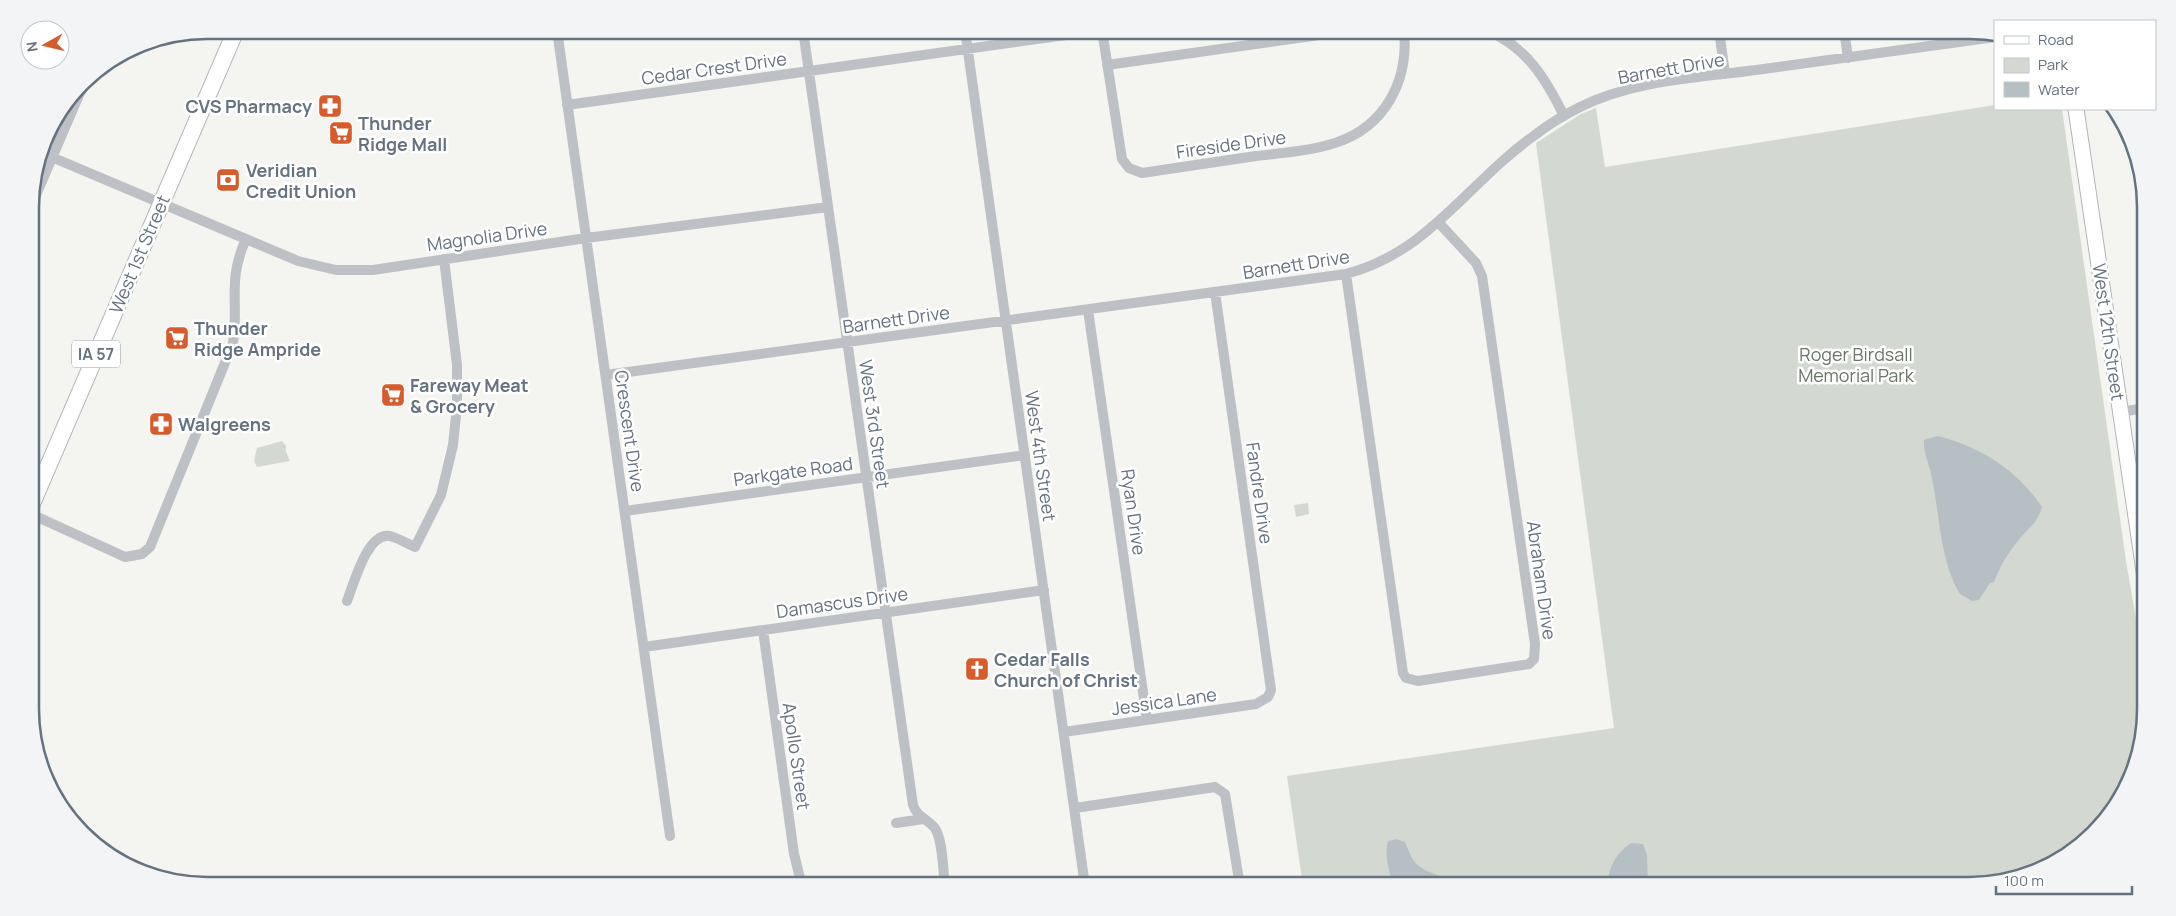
<svg xmlns="http://www.w3.org/2000/svg" width="2176" height="916" font-family="Manrope,sans-serif">
<style>
.green{fill:#d3d9d0}
.water{fill:#b6c0c4}
.lines{fill:none;stroke-linecap:round;stroke-linejoin:round}
.secondary-casing{stroke:#b2b6ba;stroke-width:17}
.primary-casing{stroke:#b1b4b8;stroke-width:18}
.street{stroke:#bdc0c4;stroke-width:10}
.secondary{stroke:#fff;stroke-width:15}
.primary{stroke:#fff;stroke-width:16}
.labels{text-anchor:middle;dominant-baseline:central;stroke-width:5;stroke-linejoin:round;paint-order:stroke}
.shield{fill:#fff;stroke:#939ca5;stroke-width:1}
.shield-label{font-size:16px;font-weight:bold;fill:#65727f}
.street-label{font-size:18px;fill:#65727f;stroke:#fff}
.poi-label{font-size:18px;font-weight:bold;fill:#65727f;stroke:#fff;text-anchor:start}
.park-label{font-size:18px;fill:#667763;stroke:#fff}
.rim{fill:none;stroke:#65727f;stroke-width:2.5}
</style>
<rect width="100%" height="100%" fill="#f4f4f0"/>
<path class="green" d="M1995,105v4h67l64,452 20,116v33l-13,67 -56,73 -50,27 -46,9h-678l-16,-110 327,-48 -78,-585 45,-29 15,-6 9,59z
M282,441l4,5v6l4,9 -33,6 -3,-6 3,-13z
M1308,503l1,11 -13,3 -2,-12z"/>
<path class="water" d="M1938,436c43,11 79,34 104,71 -5,17 -13,20 -24,34 -11,13 -18,26 -24,41l-4,1 -11,17 -7,1 -12,-7c-21,-35 -20,-81 -29,-120 -2,-11 -8,-22 -7,-34z
M1396,839l9,3c8,20 10,25 32,33l3,11h-46c-5,-15 -10,-29 -6,-45z
M1631,843l12,1 4,11 1,31h-41c2,-19 8,-32 24,-43z"/>
<g class="lines">
<defs>
<path id="secondary" d="M2076,109l70,476"/>
<path id="primary" d="M31,506l205,-476"/>
</defs>
<use href="#secondary" class="secondary-casing"/>
<use href="#primary" class="primary-casing"/>
<path class="street" d="M557,30l113,806
M803,30l110,775c4,12 13,13 21,22 9,10 9,45 11,59
M965,30l120,856
M1102,30l20,129 7,9 13,5c38,-6 76,-11 114,-17 26,-3 54,-5 79,-13 50,-16 74,-62 69,-113
M1486,30c40,16 60,49 78,86
M1719,30l6,44
M1844,30l4,28
M1107,65l248,-35
M567,105l535,-75
M42,153l256,108 38,9h37l213,-32 242,-31
M30,209l55,-128
M1346,274l57,399 3,5 12,3 111,-17 5,-5 1,-15 -53,-368 -6,-13 -37,-40
M1088,310l59,410
M606,375l740,-101c84,-22 122,-92 189,-139 14,-11 29,-20 45,-28 54,-27 117,-29 176,-37 80,-11 159,-22 239,-33
M2120,412l25,-4
M625,511l400,-56
M31,514l94,43 17,-3 8,-7 83,-204c6,-41 -6,-62 13,-104
M347,601c7,-17 20,-69 43,-65 8,2 18,8 25,11l26,-52 12,-50 4,-39v-41l-13,-106
M763,630l31,224 8,32
M644,647l400,-57
M1064,732l192,-28 12,-7 3,-7 -56,-398
M1075,808l140,-21 10,7 15,92
M896,823l27,-4"/>
<use href="#secondary" class="secondary"/>
<use href="#primary" class="primary"/>
</g>
<defs>
<symbol id="pharmacy-square" viewBox="-11 -11 22 22"><rect x="-9" y="-9" width="18" height="18" rx="4" fill="#d75c2d" stroke="#fff"/><path d="M-2-6h4v4h4v4h-4v4h-4v-4h-4v-4h4Z" fill="#fff"/></symbol>
<symbol id="supermarket-square" viewBox="-11 -11 22 22"><rect x="-9" y="-9" width="18" height="18" rx="4" fill="#d75c2d" stroke="#fff"/><path d="M-6-5.5h2.5l.6 2H6L4.5 2H-2.5L-4.4-4H-6ZM-1.5 3.2a1.3 1.3 0 1 0 .1 0ZM3 3.2a1.3 1.3 0 1 0 .1 0Z" fill="#fff"/></symbol>
<symbol id="bank-square" viewBox="-11 -11 22 22"><rect x="-9" y="-9" width="18" height="18" rx="4" fill="#d75c2d" stroke="#fff"/><path d="M-6-4H6V4H-6ZM0-2.3a2.3 2.3 0 1 0 0 4.6a2.3 2.3 0 1 0 0-4.6Z" fill="#fff"/></symbol>
<symbol id="church-square" viewBox="-11 -11 22 22"><rect x="-9" y="-9" width="18" height="18" rx="4" fill="#d75c2d" stroke="#fff"/><path d="M-1.2-6h2.4v3.5h3.3v2.4h-3.3V6h-2.4V-.1h-3.3v-2.4h3.3Z" fill="#fff"/></symbol>
</defs>
<g fill-rule="evenodd">
<use href="#pharmacy-square" x="316" y="92" width="28" height="28"/>
<use href="#supermarket-square" x="327" y="119" width="28" height="28"/>
<use href="#bank-square" x="214" y="166" width="28" height="28"/>
<use href="#supermarket-square" x="163" y="324" width="28" height="28"/>
<use href="#supermarket-square" x="379" y="381" width="28" height="28"/>
<use href="#pharmacy-square" x="147" y="410" width="28" height="28"/>
<use href="#church-square" x="963" y="655" width="28" height="28"/>
</g>
<g class="labels">
<rect class="shield" x="72" y="340.5" width="48" height="27" rx="4"/>
<g class="shield-label">
<text x="96" y="354">IA 57</text>
</g>
<g class="street-label">
<text transform="translate(714 68) rotate(-8)">Cedar Crest Drive</text>
<text transform="translate(1671 68) rotate(-10)">Barnett Drive</text>
<text transform="translate(1231 144) rotate(-8)">Fireside Drive</text>
<text transform="translate(487 236) rotate(-8)">Magnolia Drive</text>
<text transform="translate(139 254) rotate(-67)">West 1st Street</text>
<text transform="translate(1296 264) rotate(-9)">Barnett Drive</text>
<text transform="translate(896 319) rotate(-8)">Barnett Drive</text>
<text transform="translate(2109 332) rotate(82)">West 12th Street</text>
<text transform="translate(875 424) rotate(82)">West 3rd Street</text>
<text transform="translate(630 431) rotate(82)">Crescent Drive</text>
<text transform="translate(1041 456) rotate(82)">West 4th Street</text>
<text transform="translate(793 471) rotate(-8)">Parkgate Road</text>
<text transform="translate(1260 493) rotate(82)">Fandre Drive</text>
<text transform="translate(1134 512) rotate(82)">Ryan Drive</text>
<text transform="translate(1542 580) rotate(82)">Abraham Drive</text>
<text transform="translate(842 602) rotate(-8)">Damascus Drive</text>
<text transform="translate(1164 701) rotate(-8)">Jessica Lane</text>
<text transform="translate(797 756) rotate(82)">Apollo Street</text>
</g>
<g class="poi-label">
<text x="312" y="106" text-anchor="end">CVS Pharmacy</text>
<text x="358" y="123">Thunder<tspan x="358" dy="21">Ridge Mall</tspan></text>
<text x="246" y="170">Veridian<tspan x="246" dy="21">Credit Union</tspan></text>
<text x="194" y="328">Thunder<tspan x="194" dy="21">Ridge Ampride</tspan></text>
<text x="410" y="385">Fareway Meat<tspan x="410" dy="21">&amp; Grocery</tspan></text>
<text x="178" y="424">Walgreens</text>
<text x="994" y="659">Cedar Falls<tspan x="994" dy="21">Church of Christ</tspan></text>
</g>
<g class="park-label">
<text x="1856" y="354">Roger Birdsall<tspan x="1856" dy="21">Memorial Park</tspan></text>
</g>
</g>
<path d="M0 0H2176V916H0ZM207 39H1969A168 168 0 0 1 2137 207V709A168 168 0 0 1 1969 877H207A168 168 0 0 1 39 709V207A168 168 0 0 1 207 39Z" fill="#f3f4f5" fill-rule="evenodd"/>
<path class="rim" d="M207 39H1969A168 168 0 0 1 2137 207V709A168 168 0 0 1 1969 877H207A168 168 0 0 1 39 709V207A168 168 0 0 1 207 39Z"/>
<rect x="1994" y="20" width="162" height="90" fill="#ffffff" stroke="#c1c7cc"/>
<rect x="2004" y="36" width="25" height="8" fill="#ffffff" stroke="#c1c7cc"/>
<text x="2038" y="45" font-size="15" fill="#65727f">Road</text>
<rect x="2004" y="58" width="25" height="15" fill="#d3d9d0" stroke="#c1c7cc"/>
<text x="2038" y="70" font-size="15" fill="#65727f">Park</text>
<rect x="2004" y="82" width="25" height="15" fill="#b6c0c4" stroke="#c1c7cc"/>
<text x="2038" y="95" font-size="15" fill="#65727f">Water</text>
<g transform="translate(45 45) rotate(262)"><circle r="24" fill="#ffffff" stroke="#c1c7cc"/>
<path d="M0-4L9 19L0 12L-9 19Z" fill="#d75c2d"/>
<text y="-8" font-size="14" font-weight="bold" text-anchor="middle" fill="#65727f">N</text>
</g>
<path d="M1996 886v8h136v-8" fill="none" stroke="#65727f" stroke-width="2.5"/>
<text x="2004" y="886" font-size="15" fill="#65727f" stroke="#ffffff" stroke-width="4" paint-order="stroke">100 m</text>
</svg>
